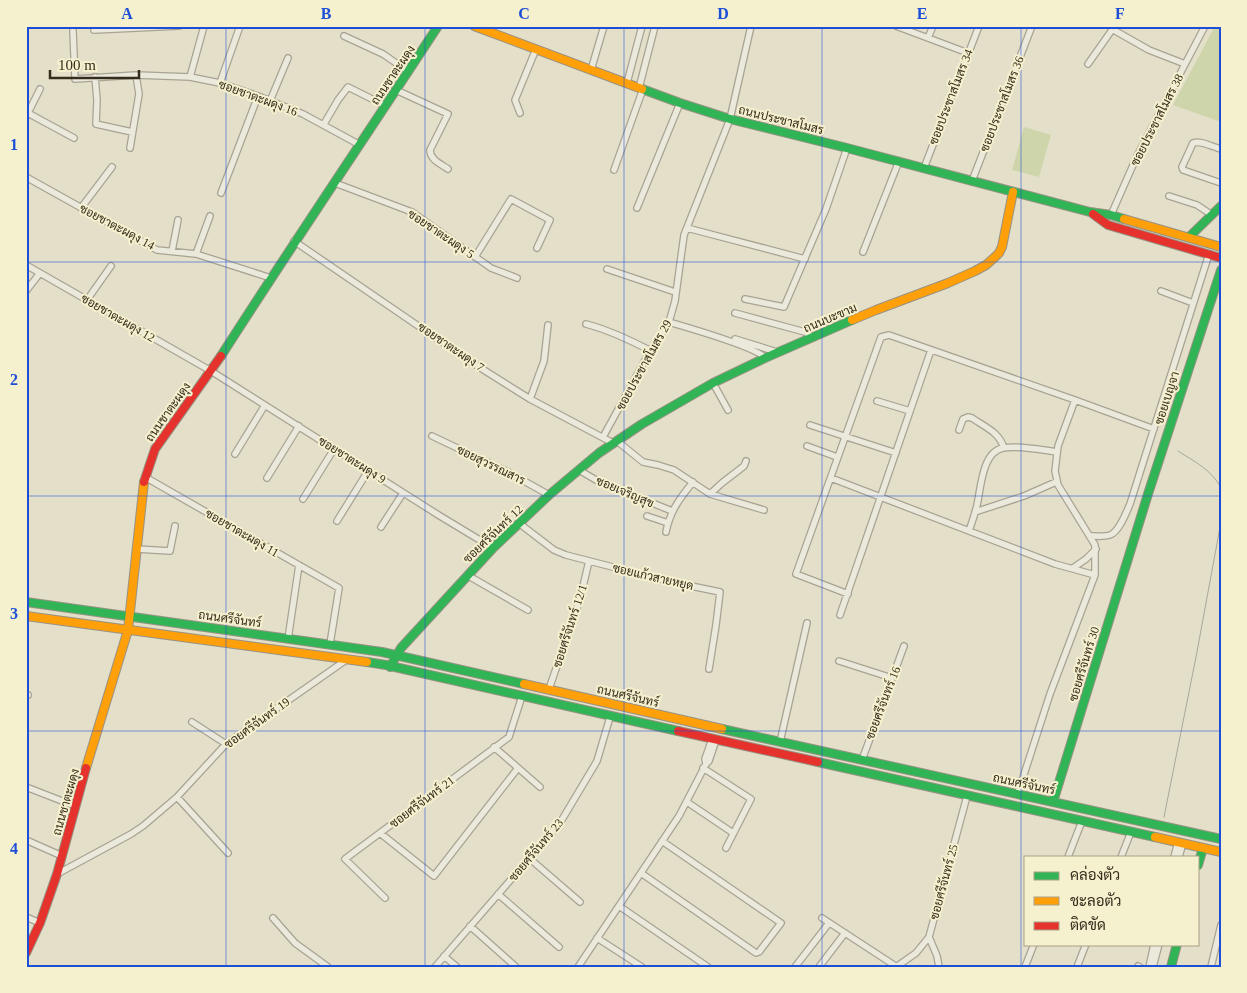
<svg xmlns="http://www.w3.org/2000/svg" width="1247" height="993" font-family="'Times New Roman',Sarabun,serif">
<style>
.green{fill:#ced5ab}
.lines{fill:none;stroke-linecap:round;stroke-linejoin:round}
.street-casing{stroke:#a8a393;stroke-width:8}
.fast-casing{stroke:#979283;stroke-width:10}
.slow-casing{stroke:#979283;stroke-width:10}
.jam-casing{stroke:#979283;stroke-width:10}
.street{stroke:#ebe8dc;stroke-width:5.5}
.fast{stroke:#30b455;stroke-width:8}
.slow{stroke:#ff9f0a;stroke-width:8}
.jam{stroke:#e5322d;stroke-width:8}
.tram{stroke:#aaa79c;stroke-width:1}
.grid{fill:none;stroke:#1d4ed8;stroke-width:1;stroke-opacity:0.55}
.labels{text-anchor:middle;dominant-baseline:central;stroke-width:4;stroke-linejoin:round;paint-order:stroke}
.street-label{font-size:12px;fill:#362c1c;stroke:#f5f0ce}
.neatline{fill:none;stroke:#1d4ed8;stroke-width:2}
.grid-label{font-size:16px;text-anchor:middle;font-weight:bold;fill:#1d4ed8}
</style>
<rect width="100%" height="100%" fill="#e3dfc9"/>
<path class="green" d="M1215,26h6v96l-48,-17z
M1024,127l27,8 -12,42 -27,-7z"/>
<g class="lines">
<defs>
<path id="street" d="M896,26l72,27
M1112,29l37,21 36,14
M94,30l85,-4
M73,31l2,48 61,-4 54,2 30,6 38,13 45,18 57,31
M344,36l39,18 26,18
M928,38l5,-12
M1088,64l26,-37
M591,70l13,-44
M95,77l2,23 -1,24 36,8
M190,77l14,-51
M220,83l20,-57
M627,83l15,-57
M639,88l16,-62
M396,90l52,24 -18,36c0,10 11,14 18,19
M270,101l18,-43
M26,112l48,26
M520,113l-5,-13 21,-51
M26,117l14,-28
M324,124l14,-24 10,-13 38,19
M130,148l9,-54 -3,-19
M1221,149c-9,-2 -20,-9 -28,-6l-11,24 1,3 38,13
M924,168l55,-142
M614,170l29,-81
M26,177l131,73 39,4 75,24
M972,181l60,-155
M335,183l77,29 79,56 26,10
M221,193l37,-97
M1169,196l28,9 15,10
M81,208l31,-41
M637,208l43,-105
M1111,215l26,-59 68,-130
M687,228l118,31
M294,241l174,119 62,39 83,44
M172,251l6,-31
M863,252l36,-91
M196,254l14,-38
M475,257l36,-58 39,21 -13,28
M26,265l185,106 229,145 53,32
M607,269l68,23
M26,291l14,-18
M1161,291l32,12
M745,299l39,8 42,-98 21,-61
M87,300l24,-34
M735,313l70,19 8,5
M669,322c17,5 88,25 96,36
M586,324c23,6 44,16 65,27
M735,339l42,13
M713,383l15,27
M530,399l14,-38 4,-36
M877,401l33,10
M810,425l86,28
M959,430l4,-11 5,-2 4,1c13,9 27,14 32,30
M432,436l76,36 41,23
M603,437l45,-82 21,-33 6,-21 9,-66 46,-116 21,-93
M617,441l26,21 15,3 16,5 36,24 54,16
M807,446l30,11
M235,454l30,-49
M579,470l17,10 76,31
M145,477l194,111 -9,56
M267,478l32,-52
M831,478l224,86 40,11
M710,494l12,-11 22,-17 2,-5
M303,499l31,-50
M975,512l49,-16 32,-14
M647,516l21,7
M337,521l31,-50
M520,524l34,26 12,5 101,26 53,11 -4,33 -7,44
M381,527l22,-34
M969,531c3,-9 6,-17 8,-26 4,-17 5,-53 26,-57 16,-3 38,2 54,4
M666,532c4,-21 14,-34 27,-50
M1090,536c6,0 14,1 20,-1 9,-3 16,-22 20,-31l79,-250
M137,549l33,2 5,-25
M1073,568l13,-9 10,-10
M467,575l61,35
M848,594l-52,-20 85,-237 8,-2 186,65 79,29
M840,615l91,-265
M288,639l11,-74
M839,661l53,17
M549,689l31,-90 9,-38
M26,695h2
M192,722l34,22
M780,742l27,-119
M494,747l46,40
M862,760l42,-114
M706,764l-1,-5 7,-20
M703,768l48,31 -25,49
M26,787l49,19
M1018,793l32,-99 45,-119v-30l-37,-60 -3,-14 3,-25 17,-46
M177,797l51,56
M687,802l46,31
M380,833l54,43 84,-108
M26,840l36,16
M1068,857l14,-36
M1121,857l10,-25
M1174,857l4,-15
M1179,857l4,-14
M529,858l51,44
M641,873l115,80 3,-1 22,-29 -119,-82
M57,874l74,-40 12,-8 34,-29 49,-53 120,-84
M498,894l61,53
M385,898l-40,-39 164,-122 13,-41
M619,906l89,61
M26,917l14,6
M273,918l22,25 33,24
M822,918l75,49
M470,926l46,41
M597,938l45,29
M444,956l13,11
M1138,966l2,1
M435,967l125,-144 37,-62 13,-44
M578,967l101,-151 27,-52 3,-3 7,-21
M795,967l34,-44
M819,967l26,-34
M896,967l20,-14 13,-16
M939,967l-2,-11 -8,-19 38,-141
M1025,967l9,-23
M1077,967l9,-23
M1149,967l5,-23
M1153,967l6,-23
M1211,967l10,-42"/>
<path id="fast" d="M642,89l38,14 50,16 117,29 243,64 21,3 13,4
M1189,237l32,-31
M221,356c71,-111 145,-220 217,-330
M26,602l356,50 142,32
M367,662l19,3 292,66
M390,667l11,-19 92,-100 56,-53 50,-42 43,-29 71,-41 52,-25 87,-38
M722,729l499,110
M818,762l337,75
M1053,802l95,-308 73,-224
M1198,865l5,-17
M1171,967l6,-23"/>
<path id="slow" d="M474,26l168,63
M1124,219l97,28
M852,320l24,-10 72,-27 27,-12 11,-6 9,-8 4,-4 3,-6 11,-55
M26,616l341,46
M524,684l198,45
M86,768l42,-138 16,-148
M1155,837l66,15"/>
<path id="jam" d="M1093,214l15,11 113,33
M144,482l11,-33 66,-93
M678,731l140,31
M26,953l14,-30 17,-49 29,-106"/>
</defs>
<use href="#street" class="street-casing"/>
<use href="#fast" class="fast-casing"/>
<use href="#slow" class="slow-casing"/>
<use href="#jam" class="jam-casing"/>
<use href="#street" class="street"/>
<use href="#fast" class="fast"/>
<use href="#slow" class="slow"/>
<use href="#jam" class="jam"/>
<path class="tram" d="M1178,451c17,11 34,19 43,37
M1164,817l32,-160 25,-135"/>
</g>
<path class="grid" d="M226,26v941M425,26v941M624,26v941M822,26v941M1021,26v941M26,262h1195M26,496h1195M26,731h1195"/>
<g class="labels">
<g class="street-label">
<text transform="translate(393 75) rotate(-56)">ถนนชาตะผดุง</text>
<text transform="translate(951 97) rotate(-69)">ซอยประชาสโมสร 34</text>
<text transform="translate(258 98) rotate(20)">ซอยชาตะผดุง 16</text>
<text transform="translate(1002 104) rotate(-69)">ซอยประชาสโมสร 36</text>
<text transform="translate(781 120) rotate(14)">ถนนประชาสโมสร</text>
<text transform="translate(1157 120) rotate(-63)">ซอยประชาสโมสร 38</text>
<text transform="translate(117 227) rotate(28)">ซอยชาตะผดุง 14</text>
<text transform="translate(441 234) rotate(34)">ซอยชาตะผดุง 5</text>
<text transform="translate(118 318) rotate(30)">ซอยชาตะผดุง 12</text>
<text transform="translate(830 318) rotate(-23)">ถนนบะขาม</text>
<text transform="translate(451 347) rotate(34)">ซอยชาตะผดุง 7</text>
<text transform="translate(644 365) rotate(-61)">ซอยประชาสโมสร 29</text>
<text transform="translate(1167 398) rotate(-72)">ซอยเบญจา</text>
<text transform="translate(168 412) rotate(-55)">ถนนชาตะผดุง</text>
<text transform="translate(352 460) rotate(32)">ซอยชาตะผดุง 9</text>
<text transform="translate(491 465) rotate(26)">ซอยสุวรรณสาร</text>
<text transform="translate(625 492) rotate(23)">ซอยเจริญสุข</text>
<text transform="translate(242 533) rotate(30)">ซอยชาตะผดุง 11</text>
<text transform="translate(493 534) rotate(-44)">ซอยศรีจันทร์ 12</text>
<text transform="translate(653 577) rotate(13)">ซอยแก้วสายหยุด</text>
<text transform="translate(230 619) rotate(8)">ถนนศรีจันทร์</text>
<text transform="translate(570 626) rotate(-72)">ซอยศรีจันทร์ 12/1</text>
<text transform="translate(1084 664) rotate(-73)">ซอยศรีจันทร์ 30</text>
<text transform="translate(628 696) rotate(13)">ถนนศรีจันทร์</text>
<text transform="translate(883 703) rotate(-69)">ซอยศรีจันทร์ 16</text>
<text transform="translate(257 723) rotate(-36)">ซอยศรีจันทร์ 19</text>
<text transform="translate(1024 784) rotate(12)">ถนนศรีจันทร์</text>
<text transform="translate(66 802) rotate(-74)">ถนนชาตะผดุง</text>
<text transform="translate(422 802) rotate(-37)">ซอยศรีจันทร์ 21</text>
<text transform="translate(536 850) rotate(-50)">ซอยศรีจันทร์ 23</text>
<text transform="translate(944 882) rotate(-75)">ซอยศรีจันทร์ 25</text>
</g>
</g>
<rect width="1247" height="993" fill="none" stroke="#f5f0ce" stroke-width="55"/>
<rect x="1024" y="856" width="175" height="90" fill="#f5f0ce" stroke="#a9a287"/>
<rect x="1034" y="872" width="25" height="8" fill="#30b455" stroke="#a9a287"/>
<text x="1070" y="880" font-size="15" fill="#362c1c">คล่องตัว</text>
<rect x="1034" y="897" width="25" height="8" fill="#ff9f0a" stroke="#a9a287"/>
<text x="1070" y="906" font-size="15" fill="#362c1c">ชะลอตัว</text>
<rect x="1034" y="922" width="25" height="8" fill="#e5322d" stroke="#a9a287"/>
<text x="1070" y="930" font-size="15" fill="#362c1c">ติดขัด</text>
<path d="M50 70v8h89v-8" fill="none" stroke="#362c1c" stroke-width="2.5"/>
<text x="58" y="70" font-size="15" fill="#362c1c" stroke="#f5f0ce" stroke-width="4" paint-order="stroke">100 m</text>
<rect x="28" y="28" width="1192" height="938" class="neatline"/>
<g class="grid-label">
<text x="127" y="19">A</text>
<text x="326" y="19">B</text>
<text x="524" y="19">C</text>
<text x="723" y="19">D</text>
<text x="922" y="19">E</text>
<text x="1120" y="19">F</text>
<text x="14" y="150">1</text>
<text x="14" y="385">2</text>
<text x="14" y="619">3</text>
<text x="14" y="854">4</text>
</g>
</svg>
